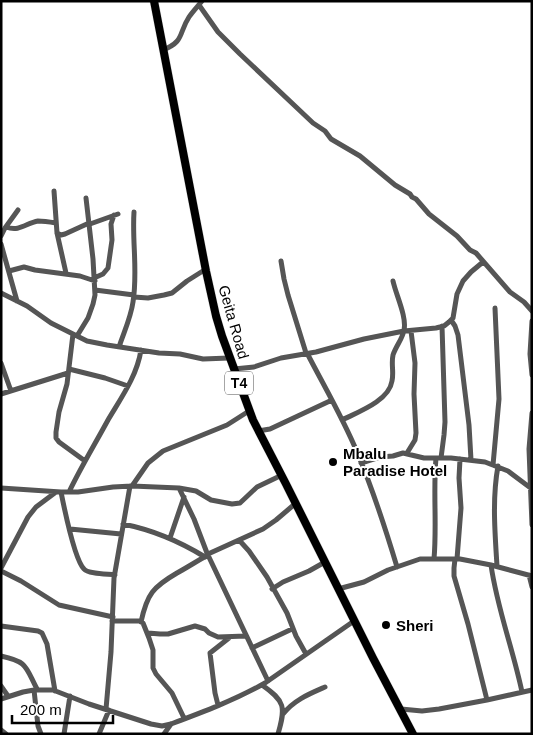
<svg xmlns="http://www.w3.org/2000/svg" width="533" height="735" font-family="Arial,sans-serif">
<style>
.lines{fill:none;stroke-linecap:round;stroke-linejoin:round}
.highway-casing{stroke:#dbdbdb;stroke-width:9}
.minor{stroke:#555;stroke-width:5}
.highway{stroke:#000;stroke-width:8}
.poi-dot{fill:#000;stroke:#fff;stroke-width:2}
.labels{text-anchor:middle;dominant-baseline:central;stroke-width:4;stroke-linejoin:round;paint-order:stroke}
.shield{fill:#fff;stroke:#4c4c4c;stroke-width:1}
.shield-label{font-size:14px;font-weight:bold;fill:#000}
.street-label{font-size:15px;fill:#000;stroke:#fff}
.poi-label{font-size:15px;font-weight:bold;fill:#000;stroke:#fff;text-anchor:start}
</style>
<rect width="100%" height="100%" fill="#fff"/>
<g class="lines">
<defs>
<path id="highway" d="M154,1l52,270 10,45 6,20 31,84 33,64 87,174 40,76"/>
</defs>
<use href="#highway" class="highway-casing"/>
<path class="minor" d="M199,5l19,27 22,22 73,69 12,8 6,8 29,17 35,29 15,9 2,3 4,2 13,15 28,22 13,14 6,3 34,39 14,10 8,9
M163,50c22,-9 15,-16 26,-33 4,-6 9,-11 13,-16
M54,191l3,42 9,40
M90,224l28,-10
M6,227c14,5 20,-4 32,-6 6,0 12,1 18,2
M57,233l4,2 4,-1 24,-11
M1,236l4,-8 13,-18
M1,244l16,57
M281,261l3,18 4,16 18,58
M9,271l15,-4 11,3 45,6 15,5
M94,278l9,-4 5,-6 4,-28 -1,-16 3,-9
M95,290l39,5
M1,293l26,13 24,17 36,18 20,4 52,8 21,1 23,5 26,-1
M134,297l14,1 16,-3 8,-2 15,-12 19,-12
M451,320l4,6 3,9 11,90 2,35
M532,321l-2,33 2,21
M73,334l-6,50 -8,28 -3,20v6l3,4 26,19
M77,336l11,-18 5,-14 2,-9 -2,-36 -7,-61
M119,347c5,-15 12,-30 14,-45 5,-30 -1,-60 1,-90
M307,353c17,33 36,65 50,99 16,38 28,75 40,115
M1,363l10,28
M69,369l36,9 23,8
M234,369l20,-2 27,-9 35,-6 48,-13 40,-8 32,-3 8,-2 5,-4 4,-4 4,-24 6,-13 8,-9 12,-10
M1,394l67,-21
M532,413l-3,36 3,76
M342,420c16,-8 47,-19 50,-39 2,-9 -1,-17 1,-26 3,-9 10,-17 11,-25 3,-13 -8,-35 -11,-49
M258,431l12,-2 62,-29
M407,453l8,-13 1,-7 -2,-39 1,-31 -4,-32
M441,458l3,-23 1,-13 -3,-96
M361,463l19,-6 13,-1 10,-3 21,5h27l34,4 23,9 24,18
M493,465l6,-66 -4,-91
M132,486l16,-23 15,-12 64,-26 22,-14
M1,488l60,4h17l35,-5 19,-1 47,2 17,3 15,9 21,4 8,-1 17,-16 25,-12
M179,488l15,31 13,34 61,128
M61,492c3,15 14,68 23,77 4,5 24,5 31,6
M69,492c12,-25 26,-48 39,-72 13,-22 29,-44 33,-70
M123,524c30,6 56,17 82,33
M70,529l51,5
M170,538l14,-41
M239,540l10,11 18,26 20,36 9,23 10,18
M208,554l55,-25 13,-9 20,-17
M434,559c3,-34 -1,-68 2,-101
M455,559l-1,9v8l14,48 19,76
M457,559l4,-51 -2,-30 1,-19
M491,565c6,43 22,84 31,127
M497,566c-2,-33 -5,-67 1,-100
M1,568l27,-51 8,-10 20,-15
M1,571l20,10 38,24 54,12
M529,575l3,12
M272,589l11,-7 26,-11 16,-9
M338,589l26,-7 24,-12 32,-11h40l31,6 41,11
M112,621h28l3,2 6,15 4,12v18l3,6 16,19 12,25
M141,622c6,-28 12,-35 36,-49 11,-6 20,-12 31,-18
M1,626l37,5 4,2 5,11 8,47
M148,633l12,1h8l27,-8 10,3 4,4 9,4 28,-1
M252,648l40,-19
M1,656c27,6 24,10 36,33
M262,685c23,16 24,22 16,49
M1,686l7,10
M34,690l4,36 3,8
M1,699l22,-7 11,-2h19l36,14 62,20 11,2 9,-2c32,-12 64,-24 94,-41l89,-62
M218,705l-3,-12 -5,-40 19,-15
M106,709l5,-57 3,-74 16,-92
M401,709l21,2 17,-2 48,-9 45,-10
M283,714c11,-14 26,-20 42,-27
M1,730l5,4
M64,734l6,-38
M99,734l10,-24
M164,734l7,-10"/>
<use href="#highway" class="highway"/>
</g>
<g class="poi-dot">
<circle cx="333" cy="462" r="5"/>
<circle cx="386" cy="625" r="5"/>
</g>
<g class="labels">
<rect class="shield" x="225" y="371.5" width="28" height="23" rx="4"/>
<g class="shield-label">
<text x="239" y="383">T4</text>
</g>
<g class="street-label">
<text transform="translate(234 322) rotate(74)">Geita Road</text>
</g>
<g class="poi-label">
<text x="343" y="453">Mbalu<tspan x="343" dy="17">Paradise Hotel</tspan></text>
<text x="396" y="625">Sheri</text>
</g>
</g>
<rect width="533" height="735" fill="none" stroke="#000000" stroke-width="5"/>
<path d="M12 715v8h101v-8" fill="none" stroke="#000000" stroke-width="2.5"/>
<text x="20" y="715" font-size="15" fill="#000000" stroke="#ffffff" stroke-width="4" paint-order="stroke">200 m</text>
</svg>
